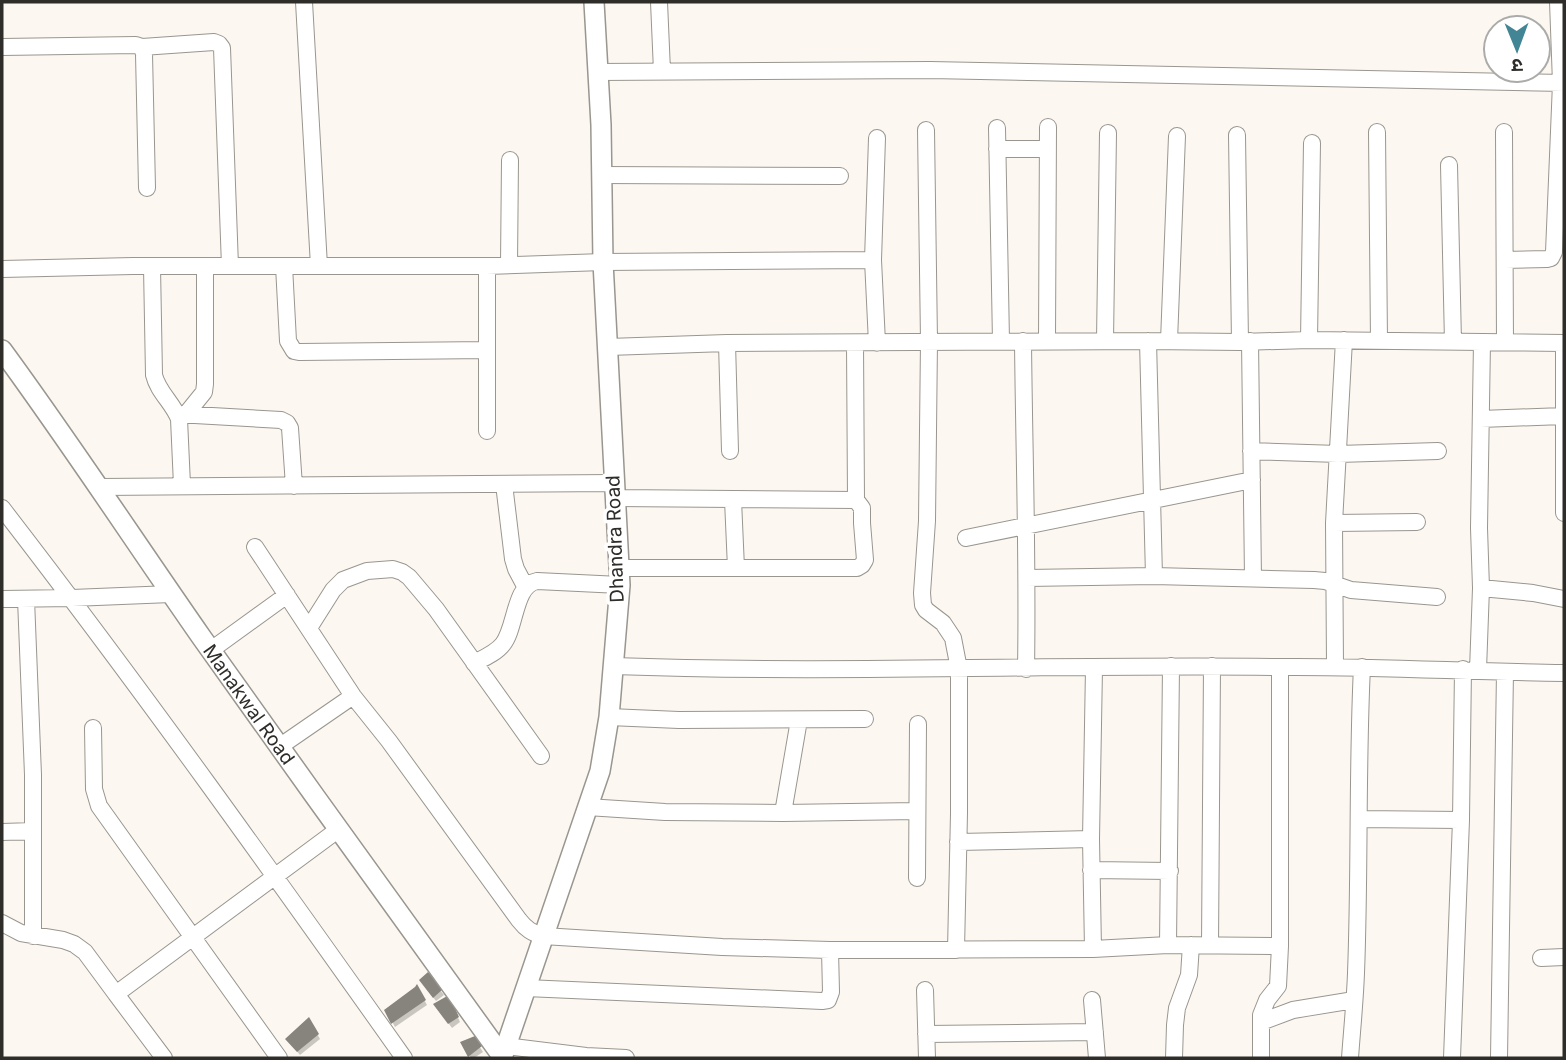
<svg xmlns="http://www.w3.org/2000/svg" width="1566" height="1060" font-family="Inter,'Noto Sans Devanagari',sans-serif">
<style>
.shadow{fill:#0003}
.building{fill:#87847d}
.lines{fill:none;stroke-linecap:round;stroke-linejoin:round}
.minor-casing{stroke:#99968f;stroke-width:18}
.tertiary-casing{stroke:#99968f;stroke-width:22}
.minor{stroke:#fff;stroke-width:16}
.tertiary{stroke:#fff;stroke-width:19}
.labels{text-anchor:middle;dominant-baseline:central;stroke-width:7;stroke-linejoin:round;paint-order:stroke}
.street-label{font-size:19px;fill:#2e2d2a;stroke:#fff}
</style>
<rect width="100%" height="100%" fill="#fcf8f1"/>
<path class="shadow" d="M428,975l16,20 -8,6 -13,-17z
M417,987l10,18 -32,22 -9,-17z
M451,1002l9,20 -8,6 -14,-19z
M309,1019l11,20 -20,16 -10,-12z
M474,1038l9,14 -9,6h-3l-8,-15z"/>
<path class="building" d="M428,972l15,17 -10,9 -14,-18z
M417,984l9,16 -35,24 -7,-14 31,-23z
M449,995l10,22 -11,7 -15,-20z
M309,1017l10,17 -22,18 -12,-13z
M475,1036l7,10 -14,11 -8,-15z"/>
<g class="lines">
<defs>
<path id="minor" d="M304,2l15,264
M659,2l3,69
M2,47l134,-2 6,2 2,7 3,134
M142,47l72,-5 5,2 3,4 8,218
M597,72l333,-2 634,13
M997,128l4,213
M926,130l3,211 -2,180 -5,72 1,12 3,5 17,13 10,15 6,31v144l-3,137
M1377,132l2,209
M1504,132l1,210
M1237,135l3,207
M997,149h51
M1449,165l4,177
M601,175l239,1
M1505,260l42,-1 4,-1 3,-6 7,-169 -3,-81
M509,265l1,-105
M284,266l4,75 6,10 5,1 188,-2
M152,267l2,108c4,17 19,28 25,44l3,66
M2,269l131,-3h354l116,-4 270,-2
M1309,340l3,-197
M1023,341c1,109 5,218 3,328
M1047,341l1,-214
M1105,341l3,-208
M1148,341l6,235
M1169,341l8,-205
M1250,341l3,237
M727,343l3,108
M877,343l-4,-83 4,-122
M1564,343v170
M855,344l1,156
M608,347l119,-4 421,-2 92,1 69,-2 255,3
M187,413l17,-21 1,-8v-117
M177,414l104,6 6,3 3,5 4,58
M1481,419l82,-3
M487,431v-165
M1251,451l87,3 100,-3
M504,484l9,75 3,10 9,17
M100,487l514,-4
M615,498l241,2 6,8v15l3,37 -3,5 -5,3h-239
M733,500l3,68
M2,508c139,180 271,365 402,550
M1334,523l83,-1
M966,538l286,-58
M255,547l98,149 36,45 130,179c7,9 13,13 24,16l179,11 108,3 263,-1 75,-4 112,1 -2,40 -11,14 -6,15v43
M1027,578l127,-2 160,4 11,1 26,9 86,7
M1481,588l52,5 31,6
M2,599l70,-1 99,-4
M26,599l7,176v161
M309,628l24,-38 10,-10 24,-9 26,-2 9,3 7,5 27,32 105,147
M211,650l76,-55
M474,663c10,-5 22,-10 29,-19 13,-16 11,-59 34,-63l83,4
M613,666c222,8 445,-2 667,1v279
M1335,666l-1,-143 10,-183
M1280,667c95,-1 190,5 284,6
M1478,670l3,-82 -2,-60 3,-186
M609,717l70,3 186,-1
M93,728l1,61 5,17 180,252
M279,747l74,-51
M587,807l78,5 118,1 134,-2
M783,813l16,-93
M1359,819l102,1
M2,832l31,-1
M958,842l133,-3
M1091,870l79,1
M917,878l1,-154
M2,923l19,10 42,7 11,4 11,8 31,42
M1168,945l3,-279
M1210,945l2,-279
M1093,949l-2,-110 3,-171
M1541,958l23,-1
M526,988l296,13 6,-1 3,-8 -1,-42
M925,990l2,68
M1092,1000l5,58
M1261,1022l32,-12 61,-10
M926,1034l169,-2
M506,1046l80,10 40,2
M164,1058l-48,-64 223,-165
M1174,1058l1,-33 2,-17 12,-33 2,-30
M1350,1058c2,-28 5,-57 6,-85 4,-102 1,-205 6,-306
M1452,1058l9,-238 2,-151
M1499,1058l6,-386"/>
<g id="tertiary">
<path id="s1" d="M2,350c69,94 133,192 200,288 99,140 200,279 300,418"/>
<path d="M502,1058l98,-287 9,-54 11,-132 -17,-323 -2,-137 -7,-123"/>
</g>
</defs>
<use href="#minor" class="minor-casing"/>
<use href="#tertiary" class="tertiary-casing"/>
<use href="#minor" class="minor"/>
<use href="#tertiary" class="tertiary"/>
</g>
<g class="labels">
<g class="street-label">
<text transform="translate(615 539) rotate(-92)">Dhandra Road</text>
<text stroke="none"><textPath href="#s1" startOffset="432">Manakwal Road</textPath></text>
</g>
</g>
<rect width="1566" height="1060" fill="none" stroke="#2e2d2a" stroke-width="7"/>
<g transform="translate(1517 49) rotate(179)"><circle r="33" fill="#ffffff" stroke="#ababaa" stroke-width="2"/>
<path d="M0-5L12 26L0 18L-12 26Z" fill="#428595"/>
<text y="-10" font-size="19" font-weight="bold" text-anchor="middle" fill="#2e2d2a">उ</text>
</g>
</svg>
